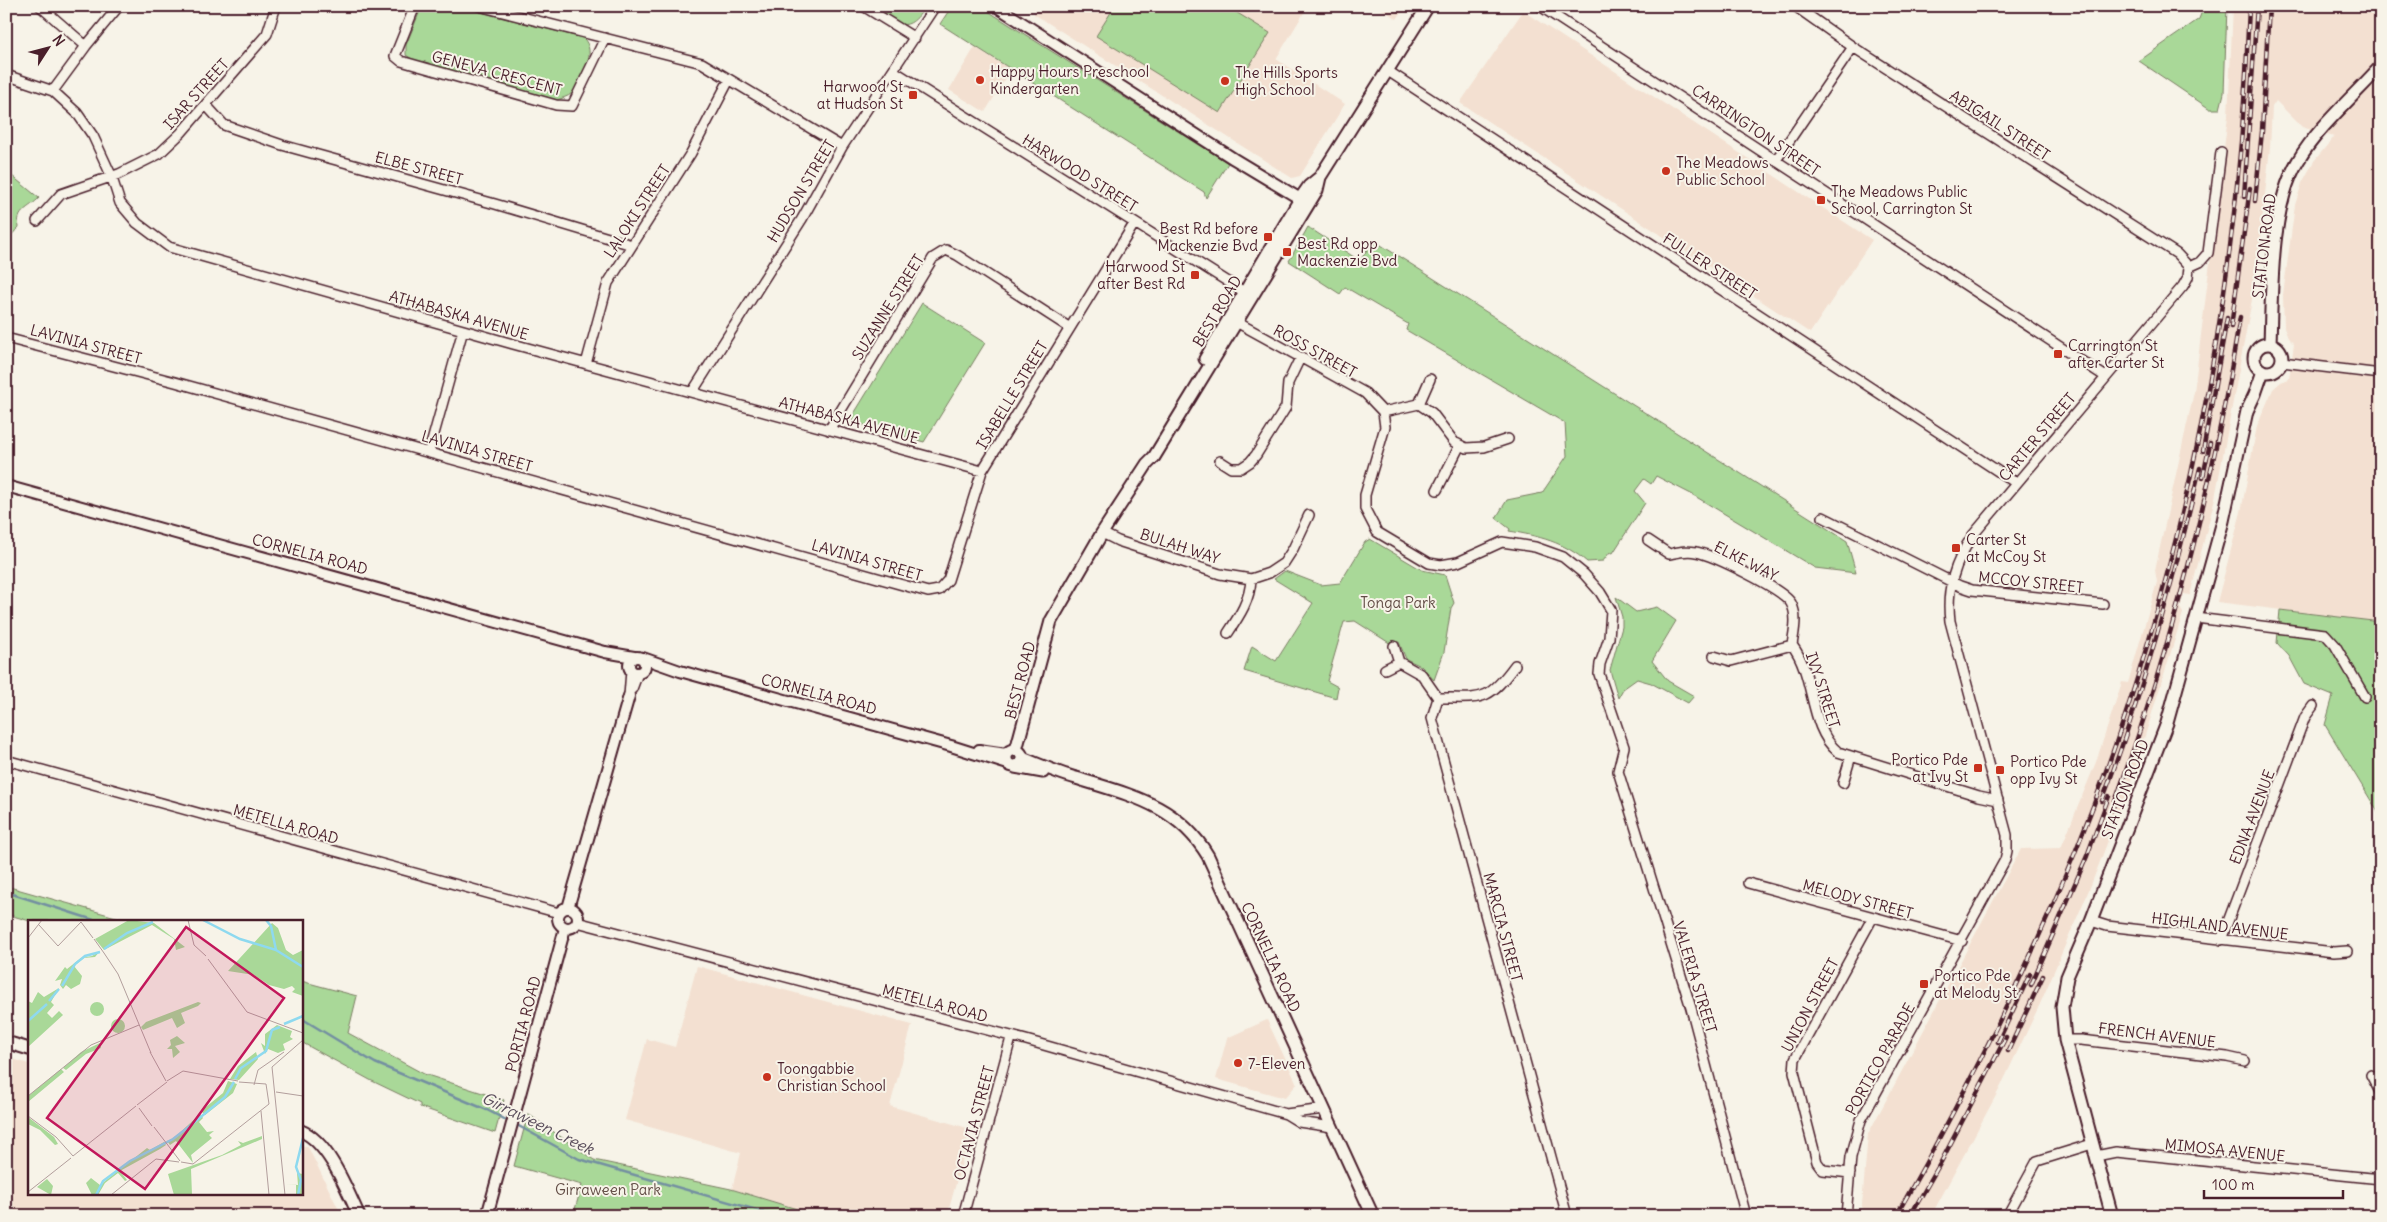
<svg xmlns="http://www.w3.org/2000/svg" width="2387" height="1222" font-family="Delius,sans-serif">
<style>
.built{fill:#f3e0d1}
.green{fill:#a9d898;stroke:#7a7c62}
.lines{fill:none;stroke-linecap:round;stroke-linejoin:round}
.stream{stroke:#738fa1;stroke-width:2.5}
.minor-casing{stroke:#4a1f2b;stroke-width:12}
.tertiary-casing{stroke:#4a1f2b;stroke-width:14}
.secondary-casing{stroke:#4a1f2b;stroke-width:15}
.minor{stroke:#f7f3e8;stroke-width:9}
.tertiary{stroke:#f7f3e8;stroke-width:10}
.secondary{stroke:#f7f3e8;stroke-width:11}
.rail-casing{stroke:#4a1f2b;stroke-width:4.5}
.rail{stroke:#f7f3e8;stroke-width:2.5;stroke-dasharray:8;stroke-linecap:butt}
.poi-dot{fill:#c8321e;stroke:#f7f3e8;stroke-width:2}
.labels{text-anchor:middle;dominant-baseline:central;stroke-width:4;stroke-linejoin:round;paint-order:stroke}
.poi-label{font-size:15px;fill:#4a1f2b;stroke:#f7f3e8;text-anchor:start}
.street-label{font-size:15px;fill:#4a1f2b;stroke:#f7f3e8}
.park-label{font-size:15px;fill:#624d46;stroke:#f7f3e8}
.water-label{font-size:16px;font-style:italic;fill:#5b4e5c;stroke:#f7f3e8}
.inset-river{fill:none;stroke:#8ed9ef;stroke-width:2.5}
.inset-road{fill:none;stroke:#b29e9c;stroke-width:1}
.view{fill:#c2185b;fill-opacity:0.15;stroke:#c2185b;stroke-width:2.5}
.inset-edge{fill:none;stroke:#4a1f2b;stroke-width:2.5}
</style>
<rect width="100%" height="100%" fill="#f7f3e8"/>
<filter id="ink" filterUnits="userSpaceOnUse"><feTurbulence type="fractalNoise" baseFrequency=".02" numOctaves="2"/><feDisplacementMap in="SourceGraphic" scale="10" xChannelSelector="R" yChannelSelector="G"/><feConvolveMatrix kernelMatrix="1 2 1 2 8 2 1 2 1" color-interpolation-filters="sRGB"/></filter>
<g filter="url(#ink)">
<path class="built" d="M1036,6h272l-32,53 69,45 -45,72 -8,2 -258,-164z
M1377,6h29l-9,13z
M2233,6h148v616l-164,-20 24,-90 16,-86 16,-37 8,-7 8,-3 5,-35 -6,-6 -4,-10 -1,-33 12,-90 7,-22 12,-22 20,-24 -32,-10 -26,-26 -4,6 -2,41 -14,130 -41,220 -25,97 -6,-1 -4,14 3,5 -53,171 -39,101 -51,119 -40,84 -69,128h-70l7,-82 153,-285 40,-1 35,-86 26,-80 6,1 29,-101 -2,-12 39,-178 34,-276z
M1523,11l349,229 -62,93 -350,-230z
M975,47l36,23 -26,42 -36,-22z
M697,966l215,59 -22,81 81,23 -24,87h-127l-88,-27 9,-36 -116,-33 22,-81 28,8z
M1267,1020l30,64 -12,14 -69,-19 11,-41z
M6,1057l23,7v129h272v-48l7,2 34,69h-336z"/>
<path class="green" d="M422,6h36l125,32c15,13 -1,42 -11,55 -4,4 -10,5 -15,7l-145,-41 -6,-4v-10z
M870,6h56c-21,32 -29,16 -56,0z
M952,6h28l248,157 -22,35 -2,-6 -264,-168z
M1115,6h111l44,27 -50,80 -124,-77z
M2204,6h23l-3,87 -4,16h-10l-71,-48 60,-42z
M6,171l33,27c-9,10 -24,13 -20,29l-13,14z
M1308,227l52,34 13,-21 474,301 9,32 -41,-5 -122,-73 -37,-19 -5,8 -7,-5 -9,12 10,12 -32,50 -3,-1 -7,9 -16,1c-23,-20 -48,-26 -78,-31l1,-2 -14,-11 11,-18 35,-7 25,-37 -2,-33 -159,-93 2,-6 -63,-37 -5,7 -51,-33z
M922,303l63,40 -61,99 -71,-20 -1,-5z
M1370,539l52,31 23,5 9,28 -3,5 -7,44 -10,28 -13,-14 -15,-7 -7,-17 -8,2 -36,-23 -11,1 -17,59 11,6 -2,11 -92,-27 8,-25 24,15 37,-58 -39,-24 11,-8 36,14 19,-2 25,-41z
M1616,597l20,15 21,-5 19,14 -24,40 16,20 26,15 -6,7 -37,-20 -14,-4 -14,10 -5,9 -8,-28 12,-43v-10z
M2280,610l101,12v195l-56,-92 8,-29 -29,-12 -15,-28 -12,-13z
M6,886l124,35h-100l-24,-7z
M301,981l56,15 -9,37 76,41 80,26 -9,33 -75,-26v-3l-50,-24 -69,-38z
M528,1114l66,46 137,29 89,27h-247l9,-31 -68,-19z"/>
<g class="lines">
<path class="stream" d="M6,892l91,29
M301,1018l74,45 112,47 23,12
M515,1124l64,35 199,57"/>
<defs>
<path id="minor" d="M40,6l46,40
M415,6l-20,50 6,5 155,44 16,1 33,-68
M479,6l223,57 140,84
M863,6l52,32
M1540,6l566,371
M1795,6l58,41 324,207 12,13
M894,71l355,224
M1388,71l628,412
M6,75l47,16 24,22 16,23 18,39 9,28 17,20 32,24 344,97 469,127
M53,91l33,-45 33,-40
M206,105l18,20 58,20 213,59 137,41
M1776,160l77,-113
M37,221l24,-27 58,-20 40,-20 22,-21 86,-99 9,-28
M2189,267l11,-5 8,-9 13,-101
M1231,319l134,74 18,19
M6,338l169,44 753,210 11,-2 9,-10 34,-109 152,-247
M2282,362l99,12
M586,364l22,-81 83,-130 38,-73
M693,391l109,-172 40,-72 93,-141
M1419,404l11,-25
M1383,412l2,15 -20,68v14l12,23 52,31 12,2 17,-3 44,-20 33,5 28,10 21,17 16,18 11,18 -2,28 -9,26 -1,10 25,73 -6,24 73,237 55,208
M1383,412l36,-8 13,9 22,29 12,6 18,-1 24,-8
M829,430l104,-172 13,-8 11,5 113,73
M429,452l34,-122
M1220,461l11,7h10l9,-6 6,-7 30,-48 2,-24 12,-25
M1437,490l23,-45
M1823,517l137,69 12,4 131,14
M1102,533l16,8 102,33 31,5 18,-6 15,-10 9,-14 16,-34
M1648,540l21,14c10,-2 17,-4 27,-2 17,3 87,37 95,51 7,13 3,28 1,42
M2196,618l129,16 10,11 30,52
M1228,633c12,-18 22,-33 23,-54
M1792,645c24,31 16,82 46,107l141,44 19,4
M1394,646l5,16 23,13 16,23 -6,20 135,498
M1714,656l17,5 61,-16
M1385,669l14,-7
M632,689l6,-16
M629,696l2,-26
M1438,698c44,0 49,5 77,-33
M6,760l553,153
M1843,783l8,-27
M1748,883l214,58
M2091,921l16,5 227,26 13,-1
M577,922l449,118 260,74 38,-5
M2221,940l84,-223 8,-11
M2065,1040h16l146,17 18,4
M2371,1075l10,19
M1286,1114l13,8 33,5
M2096,1156l20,-4 265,27
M1850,1173l-27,-3 -6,-8 -23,-90 1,-13 78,-142
M963,1216l48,-178
M1846,1216l5,-59 10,-37 144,-260 2,-9v-16l-57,-214c-4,-33 5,-59 23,-86l210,-249 5,-9 1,-10
M2007,1216l30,-55 55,-17"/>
<path id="tertiary" d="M996,6l238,153 73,44
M6,486l599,166 29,5
M629 665a8 8 0 1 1 16 0a8 8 0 1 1-16 0Z
M643,658l37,13 271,75 57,18
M979,750l27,4
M558 918a10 10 0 1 1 20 0a10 10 0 1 1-20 0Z
M568,908l61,-212
M487,1216l78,-288"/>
<path id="secondary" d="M2270,344c2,-54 0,-137 28,-183 19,-33 57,-66 83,-95
M2254 358a14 14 0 1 1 28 0a14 14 0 1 1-28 0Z
M1205,359l95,-160 9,-13 11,-9 108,-171
M1006 758a8 8 0 1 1 16 0a8 8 0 1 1-16 0Z
M1016,750l35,-129 51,-88 45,-69 7,-7 163,-267 3,-13
M1022,758c18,7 36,15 54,20 53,17 101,26 132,78l165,360
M1015,767l28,5
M6,1042l23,7
M301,1131c27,10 46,59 58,85
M2112,1216l-47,-176 -3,-33 5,-30 24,-56 76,-198 56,-202 24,-110 8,-17 8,-23"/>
</defs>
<use href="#minor" class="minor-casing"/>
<use href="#tertiary" class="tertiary-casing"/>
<use href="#secondary" class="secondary-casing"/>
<use href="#minor" class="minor"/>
<use href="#tertiary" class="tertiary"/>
<use href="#secondary" class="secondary"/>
<defs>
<path id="rail" d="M2244,197l13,-191
M2255,201l7,-70 7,-125
M2231,327l19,-139
M2203,451l24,-133
M2203,477l7,-34
M2102,801c41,-108 71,-220 98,-333
M2112,810c59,-160 101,-325 128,-493
M2031,985l56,-129 22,-60
M1998,1042l32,-68
M2008,1051l35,-75
M1896,1216c67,-117 127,-237 178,-361 108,-266 166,-563 175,-849
M1910,1216l31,-54 65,-125"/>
</defs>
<use href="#rail" class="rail-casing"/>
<use href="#rail" class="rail"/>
</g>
</g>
<g class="poi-dot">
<circle cx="980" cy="80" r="5"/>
<circle cx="1225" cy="81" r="5"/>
<rect x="908" y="90" width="10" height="10" rx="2.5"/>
<circle cx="1666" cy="171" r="5"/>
<rect x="1816" y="195" width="10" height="10" rx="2.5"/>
<rect x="1263" y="232" width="10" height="10" rx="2.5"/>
<rect x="1282" y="247" width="10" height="10" rx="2.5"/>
<rect x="1190" y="270" width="10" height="10" rx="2.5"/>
<rect x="2053" y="349" width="10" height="10" rx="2.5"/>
<rect x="1951" y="543" width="10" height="10" rx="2.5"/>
<rect x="1973" y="763" width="10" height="10" rx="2.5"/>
<rect x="1995" y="765" width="10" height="10" rx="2.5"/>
<rect x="1919" y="979" width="10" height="10" rx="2.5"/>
<circle cx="1238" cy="1063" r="5"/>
<circle cx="767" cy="1077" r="5"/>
</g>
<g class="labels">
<g class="poi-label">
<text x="990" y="71">Happy Hours Preschool<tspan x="990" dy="17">Kindergarten</tspan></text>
<text x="1235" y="72">The Hills Sports<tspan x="1235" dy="17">High School</tspan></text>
<text x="903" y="86" text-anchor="end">Harwood St<tspan x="903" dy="17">at Hudson St</tspan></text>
<text x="1676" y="162">The Meadows<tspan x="1676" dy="17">Public School</tspan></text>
<text x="1831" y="191">The Meadows Public<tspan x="1831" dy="17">School, Carrington St</tspan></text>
<text x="1258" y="228" text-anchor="end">Best Rd before<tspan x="1258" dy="17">Mackenzie Bvd</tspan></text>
<text x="1297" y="243">Best Rd opp<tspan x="1297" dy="17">Mackenzie Bvd</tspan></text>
<text x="1185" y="266" text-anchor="end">Harwood St<tspan x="1185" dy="17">after Best Rd</tspan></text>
<text x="2068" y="345">Carrington St<tspan x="2068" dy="17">after Carter St</tspan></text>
<text x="1966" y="539">Carter St<tspan x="1966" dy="17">at McCoy St</tspan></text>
<text x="1968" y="759" text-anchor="end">Portico Pde<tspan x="1968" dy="17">at Ivy St</tspan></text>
<text x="2010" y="761">Portico Pde<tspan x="2010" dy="17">opp Ivy St</tspan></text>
<text x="1934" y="975">Portico Pde<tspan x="1934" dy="17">at Melody St</tspan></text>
<text x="1248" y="1063">7-Eleven</text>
<text x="777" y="1068">Toongabbie<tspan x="777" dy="17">Christian School</tspan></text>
</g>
<g class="street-label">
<text transform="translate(497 73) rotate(15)">GENEVA CRESCENT</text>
<text transform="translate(196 94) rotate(-48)">ISAR STREET</text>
<text transform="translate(2000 125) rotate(33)">ABIGAIL STREET</text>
<text transform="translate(1756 130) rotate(34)">CARRINGTON STREET</text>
<text transform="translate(419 168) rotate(15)">ELBE STREET</text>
<text transform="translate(1080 173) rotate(32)">HARWOOD STREET</text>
<text transform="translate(801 191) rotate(-59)">HUDSON STREET</text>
<text transform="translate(637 211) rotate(-57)">LALOKI STREET</text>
<text transform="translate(2264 246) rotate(-83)">STATION ROAD</text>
<text transform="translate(1710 266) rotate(33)">FULLER STREET</text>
<text transform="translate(888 307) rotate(-58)">SUZANNE STREET</text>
<text transform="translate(1217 311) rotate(-59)">BEST ROAD</text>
<text transform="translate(459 315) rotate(16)">ATHABASKA AVENUE</text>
<text transform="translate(86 344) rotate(15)">LAVINIA STREET</text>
<text transform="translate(1315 351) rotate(29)">ROSS STREET</text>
<text transform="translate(1012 395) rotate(-59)">ISABELLE STREET</text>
<text transform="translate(849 420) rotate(15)">ATHABASKA AVENUE</text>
<text transform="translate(2037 437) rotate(-50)">CARTER STREET</text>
<text transform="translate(477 451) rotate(16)">LAVINIA STREET</text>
<text transform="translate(1180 546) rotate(18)">BULAH WAY</text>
<text transform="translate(310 554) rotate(15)">CORNELIA ROAD</text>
<text transform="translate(867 560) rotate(16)">LAVINIA STREET</text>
<text transform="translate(1746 561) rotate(27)">ELKE WAY</text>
<text transform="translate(2031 582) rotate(6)">MCCOY STREET</text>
<text transform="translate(1020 680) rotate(-75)">BEST ROAD</text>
<text transform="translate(1823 690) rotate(72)">IVY STREET</text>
<text transform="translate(819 694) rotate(15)">CORNELIA ROAD</text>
<text transform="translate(2125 789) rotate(-69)">STATION ROAD</text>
<text transform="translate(2252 817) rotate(-69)">EDNA AVENUE</text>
<text transform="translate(286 824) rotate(16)">METELLA ROAD</text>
<text transform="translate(1858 899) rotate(15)">MELODY STREET</text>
<text transform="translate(2220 926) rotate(7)">HIGHLAND AVENUE</text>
<text transform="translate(1503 927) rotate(75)">MARCIA STREET</text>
<text transform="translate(1271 957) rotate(65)">CORNELIA ROAD</text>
<text transform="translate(1695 977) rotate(73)">VALERIA STREET</text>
<text transform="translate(935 1003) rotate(15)">METELLA ROAD</text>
<text transform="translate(1810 1005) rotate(-62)">UNION STREET</text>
<text transform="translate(523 1024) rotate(-75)">PORTIA ROAD</text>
<text transform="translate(2157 1035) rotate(7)">FRENCH AVENUE</text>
<text transform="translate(1880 1059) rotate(-61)">PORTICO PARADE</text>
<text transform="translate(974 1123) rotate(-75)">OCTAVIA STREET</text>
<text transform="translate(2225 1150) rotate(6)">MIMOSA AVENUE</text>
</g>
<g class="park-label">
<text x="1398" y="602">Tonga Park</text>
<text x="608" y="1189">Girraween Park</text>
</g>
<g class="water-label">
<text transform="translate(538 1123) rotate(26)">Girraween Creek</text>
</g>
</g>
<g transform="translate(28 920)">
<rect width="275" height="275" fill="#f7f3e8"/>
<path d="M101,0l25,3 31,24 -9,3 -2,-11 -22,-14 -48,25 -9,-11zM244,3l6,5 8,22 7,5 10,-5v46l-11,-4 3,-3 -3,-3 -8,3 -15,-4 -15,-10 -26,-4zM72,31l-5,6 -11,1 -10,8 8,10 -2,8 -9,5 -5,-4 -3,4 -3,-4 2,-6 -7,2 10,-14 2,2 14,-11 11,-2zM31,68l-8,14 3,3 -7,8 5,5 7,-7 4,4 -35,32v-46l4,2 6,-11 6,5zM170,82l3,1 -3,3 -17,7 4,10 -8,5 -5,-10 -29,12 -2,-3 5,-5zM62 89a7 7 0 1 1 14 0a7 7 0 1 1-14 0ZM83 106a7 7 0 1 1 14 0a7 7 0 1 1-14 0ZM249,105l15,6 -2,6 3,2 -10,5 2,6 -7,3 -10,-4 -3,5 -4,-11 4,3v-12zM149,116l8,7 -10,3 5,6 -7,6 -1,-9h-5l4,-4 -1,-5zM72,123l1,5 -15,6 -20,16 -3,-2 18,-16zM228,132l2,7 -19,21 -9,-1 8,-13zM33,149l3,3 -36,30v-6zM200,161l9,3 -4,9 -28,22 -4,-4 22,-18zM172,194l3,4 -4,4 8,10 7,-1 -5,4 3,3 -21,17 2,8 -17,-22 -6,4 -3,-4 7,-3zM0,197l26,20 4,7 -3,1 -15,-15 -12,-6zM234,216v3l-71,30 1,26h-18l-6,-21 54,-19 19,-10 -3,-4 5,2zM136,222l2,3 -6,4 -40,22 7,9 -2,1 -7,-8 -13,10 -7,12h-6l-6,-12 5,-5 9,7 47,-37 3,2zM269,253l6,1v21h-7v-10l-10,-1 12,1zM19,259l6,7 -2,9 -14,-8z" fill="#a9d898"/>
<path class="inset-river" d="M175,0l37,19 36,11M238,0l5,6 5,24 27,17M76,29l23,-16 26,-11M34,66l13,-22 10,-8 15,-4M21,81l10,-12M0,101l19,-17M256,104l19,-8M207,159l6,-11 25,-17 6,-21 8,-3M68,275l7,-14 27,-20 43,-22 18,-14 34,-28 9,-15M270,275l3,-15 -5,-13 7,-29"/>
<path class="inset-road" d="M160,0l6,25 12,11M53,2l12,16M11,5l19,21 23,-24M0,18l14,-18M66,19l10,14M76,33l14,21 33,79M180,39l39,53 56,21M122,132l16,29M139,161l16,-10 55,10M226,165l4,-15 26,-18M248,172l27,4M0,176l63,-51 48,-20M109,185l30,-23M111,188l13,18M233,191l8,84M0,196l28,21 17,19M126,207l26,34M45,236l63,-50M153,242l12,2 76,-60 -3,-20 -27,-2M0,272l43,-34M83,275l45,-36 23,3M257,275l-13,-128 31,-27"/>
<path class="view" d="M158,7l98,71 -139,191 -98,-71z"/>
<rect width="275" height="275" class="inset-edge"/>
</g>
<rect width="2387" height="1222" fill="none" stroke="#f7f3e8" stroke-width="25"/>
<rect x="12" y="12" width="2362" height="1197" fill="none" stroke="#4a1f2b" stroke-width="2" filter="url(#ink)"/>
<g transform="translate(48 48) rotate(54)" stroke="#f7f3e8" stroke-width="4" paint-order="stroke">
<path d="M0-4L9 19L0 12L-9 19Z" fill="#4a1f2b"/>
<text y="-8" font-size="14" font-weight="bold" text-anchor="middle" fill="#4a1f2b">N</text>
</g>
<path d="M2204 1190v8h139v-8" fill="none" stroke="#4a1f2b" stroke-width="2.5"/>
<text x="2212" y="1190" font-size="15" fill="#4a1f2b" stroke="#f7f3e8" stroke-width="4" paint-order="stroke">100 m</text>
</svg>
